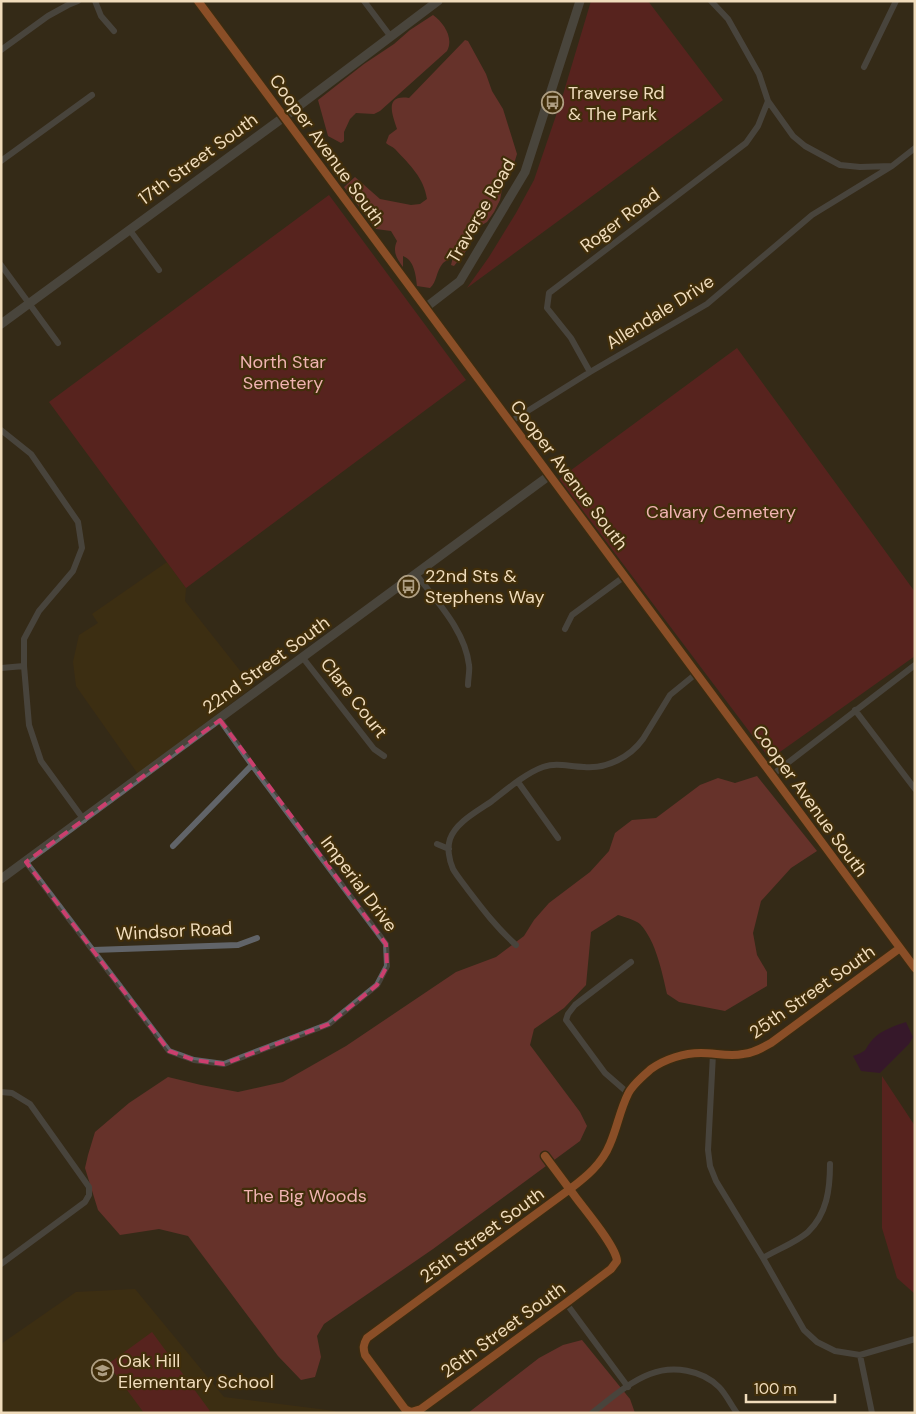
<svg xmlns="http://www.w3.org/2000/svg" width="916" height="1414" font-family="'DM Sans',sans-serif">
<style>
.built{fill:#46330c}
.green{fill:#801c27}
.forest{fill:#a23c41}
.water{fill:#380440}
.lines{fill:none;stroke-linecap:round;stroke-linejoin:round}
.street{stroke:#616469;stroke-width:6}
.secondary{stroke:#636668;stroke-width:9}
.cycleway-casing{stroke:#412e0a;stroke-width:11}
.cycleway{stroke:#f17a3a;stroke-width:8}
.marked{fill:none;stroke:#cb3f6e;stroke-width:4;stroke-dasharray:10 6;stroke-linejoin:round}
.labels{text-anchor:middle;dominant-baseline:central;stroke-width:4.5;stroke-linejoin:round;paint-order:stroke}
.poi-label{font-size:18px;fill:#f0dcbc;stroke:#412e0a;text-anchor:start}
.street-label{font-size:18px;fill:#f0dcbc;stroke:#412e0a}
.park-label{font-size:18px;fill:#f0b3b2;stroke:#412e0a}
</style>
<rect width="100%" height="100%" fill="#342a17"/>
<path class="built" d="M167,562l19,26 -1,13 68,86 -115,87 -62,-88 -3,-24 6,-27 19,-12 -6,-9z
M135,1289l89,108 111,14 1,2h-335v-69l75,-52z"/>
<path class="green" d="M591,1h57l75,99 -256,188 22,-31 27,-44 18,-33 28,-82z
M329,195l137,185 -280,208 -137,-186z
M737,348l178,244v64l-145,103 -211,-280z
M882,1076l33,50v168l-18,-16 -15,-50z
M152,1332l58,79 -3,2h-63l-36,-49z"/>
<path class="forest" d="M433,15c11,8 21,23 14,36l-67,60 -6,3 -18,-1 -6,6 -6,13v9l-3,2 -13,-7 -10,-36 46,-36 30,-20 16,-14z
M465,40l3,1 18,33 6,17 11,18 14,45 -5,16 -9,14 -3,16 -6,12 -7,10 -17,10 -4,19 -12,15 -3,-1 2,-8c-3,2 -8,4 -10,6 -7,8 -6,19 -13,25l-13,-2c-1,-11 -3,-26 -14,-30v11c-6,-8 -11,-15 -6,-26l-6,-10 -15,-2 -32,-42 11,-10 25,22 31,6 9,-1 7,-5c-3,-21 -17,-34 -32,-50 -3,-3 -6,-3 -9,-6l3,-8 8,-6c-4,-13 -14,-35 12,-31z
M757,776l60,75 -26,17 -30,33 -8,32 4,22 10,17v14l-42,25 -46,-9 -12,-8c-5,-22 -11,-53 -27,-70 -5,-4 -15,-7 -22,-9l-27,17 -5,53 -22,23 -30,21 -4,16 50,67 7,14 -7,15 -147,108 -109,75 -7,12 4,21 -6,20 -14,3 -23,-24 -90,-120 -29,-7 -39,6 -22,-25 -13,-42 3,-13 7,-23 34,-29 39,-26 33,8 37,7 45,-10 63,-36 110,-74 40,-15 28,-21 10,-16 15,-17 41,-31 19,-21 6,-18 17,-13 24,-2 44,-33 18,-7 17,5z
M582,1340l48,59 5,14h-167l71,-55 24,-13z"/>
<path class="water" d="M906,1022l7,15 -4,7 -29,29 -19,-2 -8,-15c17,-6 10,-6 20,-17 9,-9 21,-13 33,-17z"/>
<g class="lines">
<path class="street" d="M95,1l6,15 13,15
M364,1l27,36
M711,1l17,18 31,55 9,27 25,35 12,10 35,19 20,2 32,-1 23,-18
M1,50l47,-34 20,-11 10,-4
M864,67l32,-66
M1,161l91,-66
M129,229l30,41
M1,265l57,78
M590,372l-19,-34 -24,-30 2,-15 197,-150 12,-17 10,-25
M510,422l80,-50 117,-68 105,-89 80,-49
M1,430l30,24 47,68 4,26 -9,23 -34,40 -15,28v27l5,59 12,36 43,59
M416,574c20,27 49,56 53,91 1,6 -1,13 -1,20
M565,629l7,-14 53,-39
M303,658l71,91 10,7
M1,668l23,-2
M855,710l60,79
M772,775l143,-110
M518,782l40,56
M437,844l12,5
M173,846l79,-81
M26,862l143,189 25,9 30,4 105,-40 48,-39 10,-19 -1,-22 -134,-179 -32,-45
M516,945c-19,-17 -32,-34 -48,-55 -5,-7 -11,-14 -15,-21 -4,-9 -6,-21 -3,-30 6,-17 28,-28 42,-38 14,-11 34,-28 51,-34 15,-5 26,0 41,0 23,2 46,-10 59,-28l27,-44 27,-22
M93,950l145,-5 19,-7
M713,1054l-5,96 2,16 6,15 47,77 41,72 13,12 18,9 25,4 55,-16
M1,1092l11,1 18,11 59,83v8l-4,7 -84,62
M628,1093l-23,-20 -39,-53 2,-6 7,-9 56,-43
M545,1156l29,39c10,14 42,51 43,66l-6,8 -45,34 -145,106 -10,3 -6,-3 -40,-54c-2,-7 -2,-10 2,-17l203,-149c16,-12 32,-25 40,-45 7,-16 10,-34 18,-50 4,-9 15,-18 23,-25 14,-10 33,-16 50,-16 14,0 29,4 42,1 11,-1 19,-6 28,-11l129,-95
M763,1258c13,-8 34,-16 45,-26 19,-18 22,-43 22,-68
M566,1303l62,84
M860,1355l12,58
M592,1413c18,-14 37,-31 58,-39 23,-9 52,-4 69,13 7,7 12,18 18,26"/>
<path class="secondary" d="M198,1l717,967
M425,308l35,-27 65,-109 55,-171
M1,324l287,-210 150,-113
M1,879l549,-404"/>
<defs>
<path id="cycleway" d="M198,1l717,967
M545,1156l29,39c10,14 42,51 43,66l-6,8 -45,34 -145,106 -10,3 -6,-3 -40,-54c-2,-7 -2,-10 2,-17l203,-149c16,-12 32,-25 40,-45 7,-16 10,-34 18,-50 4,-9 15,-18 23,-25 14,-10 33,-16 50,-16 14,0 29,4 42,1 11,-1 19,-6 28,-11l129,-95"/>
</defs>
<use href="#cycleway" class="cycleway-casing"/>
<use href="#cycleway" class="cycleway"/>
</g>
<path d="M0 0H916V1414H0ZM220,720l166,224 1,22 -10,19 -48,39 -105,40 -30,-4 -25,-9 -143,-189z" fill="#342a17" fill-opacity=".55" fill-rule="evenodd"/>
<path class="marked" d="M220,720l166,224 1,22 -10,19 -48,39 -105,40 -30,-4 -25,-9 -143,-189z"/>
<defs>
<symbol id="bus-ring" viewBox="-11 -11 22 22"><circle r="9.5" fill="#412e0a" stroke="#ae9e82" stroke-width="1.5"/><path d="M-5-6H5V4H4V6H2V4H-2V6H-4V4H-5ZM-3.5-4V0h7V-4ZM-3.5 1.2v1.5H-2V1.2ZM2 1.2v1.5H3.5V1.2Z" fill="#ae9e82"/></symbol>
<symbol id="school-ring" viewBox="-11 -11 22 22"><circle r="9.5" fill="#412e0a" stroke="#ae9e82" stroke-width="1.5"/><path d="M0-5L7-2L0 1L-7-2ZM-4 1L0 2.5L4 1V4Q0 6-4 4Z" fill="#ae9e82"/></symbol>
</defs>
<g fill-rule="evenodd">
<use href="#bus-ring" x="540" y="90" width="25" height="25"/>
<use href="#bus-ring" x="396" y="574" width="25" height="25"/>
<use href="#school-ring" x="90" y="1358" width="25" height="25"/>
</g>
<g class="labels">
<g class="poi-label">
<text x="568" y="93">Traverse Rd<tspan x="568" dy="21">&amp; The Park</tspan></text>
<text x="425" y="576">22nd Sts &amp;<tspan x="425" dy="21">Stephens Way</tspan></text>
<text x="118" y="1361">Oak Hill<tspan x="118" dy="21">Elementary School</tspan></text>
</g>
<g class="street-label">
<text transform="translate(327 150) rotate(54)">Cooper Avenue South</text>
<text transform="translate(198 159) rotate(-36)">17th Street South</text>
<text transform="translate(481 211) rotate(-60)">Traverse Road</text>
<text transform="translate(620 220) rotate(-37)">Roger Road</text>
<text transform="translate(660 312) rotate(-32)">Allendale Drive</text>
<text transform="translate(569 475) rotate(53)">Cooper Avenue South</text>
<text transform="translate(266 665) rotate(-36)">22nd Street South</text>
<text transform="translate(354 698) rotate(52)">Clare Court</text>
<text transform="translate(810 801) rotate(54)">Cooper Avenue South</text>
<text transform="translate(359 884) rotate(53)">Imperial Drive</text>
<text transform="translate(174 931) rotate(-3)">Windsor Road</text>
<text transform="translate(812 992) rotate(-35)">25th Street South</text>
<text transform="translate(482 1235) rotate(-36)">25th Street South</text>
<text transform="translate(503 1330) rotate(-36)">26th Street South</text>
</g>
<g class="park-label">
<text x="283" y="362">North Star<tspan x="283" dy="21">Semetery</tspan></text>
<text x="721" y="512">Calvary Cemetery</text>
<text x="305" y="1196">The Big Woods</text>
</g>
</g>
<rect width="916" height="1414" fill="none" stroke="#f0dcbc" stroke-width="5"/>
<path d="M746 1394v8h89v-8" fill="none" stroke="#f0dcbc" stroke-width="2.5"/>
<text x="754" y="1394" font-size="15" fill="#f0dcbc" stroke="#412e0a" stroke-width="4" paint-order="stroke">100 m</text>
</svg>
